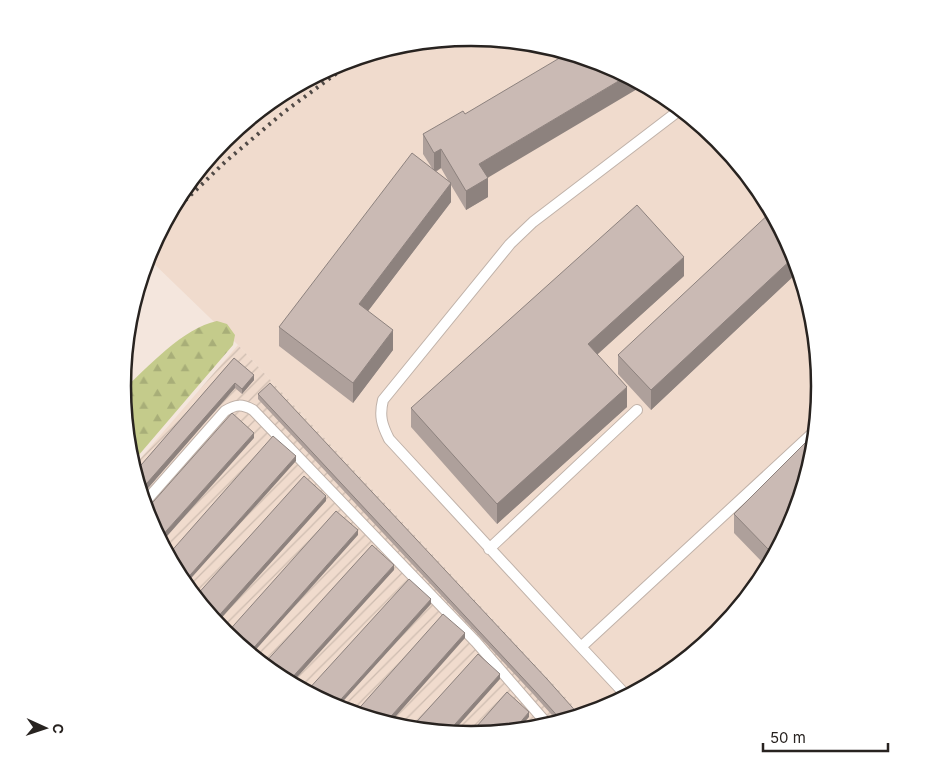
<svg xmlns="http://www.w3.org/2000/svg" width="943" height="773" font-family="Inter,sans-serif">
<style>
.built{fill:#f0dbcd}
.industrial{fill:url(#industrial-furrows)}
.forest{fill:url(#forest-firs)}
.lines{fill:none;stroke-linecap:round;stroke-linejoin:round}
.lane-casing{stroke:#c0b2a9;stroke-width:12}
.lane{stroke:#fff;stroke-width:10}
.rail{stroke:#514a46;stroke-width:4;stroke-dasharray:2.5 5;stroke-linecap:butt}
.wall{fill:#aea09b;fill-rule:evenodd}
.shaded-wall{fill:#8d827e}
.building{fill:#cabab4;stroke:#8d827e}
.rim{fill:none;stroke:#282320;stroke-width:2.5}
</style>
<defs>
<pattern id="industrial-furrows" width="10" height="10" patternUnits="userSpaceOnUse" patternTransform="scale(1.25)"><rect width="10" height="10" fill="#f0dbcd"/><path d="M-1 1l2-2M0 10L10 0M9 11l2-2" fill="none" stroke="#cebcb0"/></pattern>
<pattern id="forest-firs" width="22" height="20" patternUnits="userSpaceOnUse" patternTransform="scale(1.25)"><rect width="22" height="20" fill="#c4cb8b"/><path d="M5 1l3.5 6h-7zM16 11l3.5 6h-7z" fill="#a8ae78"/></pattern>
</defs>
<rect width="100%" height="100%" fill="#f4e6dd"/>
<path class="built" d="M472,38l68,6 65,20 61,32 52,44 44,53 32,60 20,66 6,68 -6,68 -20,65 -32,61 -44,52 -53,44 -60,32 -22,7 -345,-371 -90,-87 33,-66 44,-52 53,-44 60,-32 66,-20z"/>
<path class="industrial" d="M238,345l345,371 -44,13 -68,6 -68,-6 -65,-20 -61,-32 -52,-44 -44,-53 -32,-60 -16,-53z"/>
<path class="forest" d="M217,321l10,3 8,11 -2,10 -101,118 -9,-73c25,-23 60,-62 94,-69z"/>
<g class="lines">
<defs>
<path id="lane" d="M144,503l81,-92c11,-7 17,-7 28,-1l223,232 73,84
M489,549l148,-139
M705,644l20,-19
M581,647l-192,-208c-7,-14 -10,-23 -6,-39l127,-156 23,-22 148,-113
M630,696l-6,-3 -43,-46 235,-217"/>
</defs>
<use href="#lane" class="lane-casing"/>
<use href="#lane" class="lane"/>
<path class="rail" d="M196,175l84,-80
M169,216l56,-54 59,-50 72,-53"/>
</g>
<path class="wall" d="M423,134l65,44v19l-22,13 -15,-25v17l-83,109 25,39 -40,53 -74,-57v-19l153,-159 -9,-14zM441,168l8,14 -13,-10z
M794,253l5,18 -148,139 -33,-36v-19z
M684,276l-87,78 30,53 -130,117 -86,-97v-19z
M234,358l20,22 -12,14 -7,-6 -93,107 -7,-23z
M258,394l322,322 -21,7 -25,-28 -276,-296z
M734,514l60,6 -26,48 -34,-35z"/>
<path class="shaded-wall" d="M627,76l17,9 -165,98v-19z
M441,149v19l-7,4v-19z
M488,178v19l-22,13v-19z
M451,183v19l-92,121v-19z
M795,256l4,15 -148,139v-20z
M684,257v19l-96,87v-19z
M393,330v20l-40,53v-20z
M254,375v5l-12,14v-5z
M235,383v5l-93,107 -2,-4z
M627,387v20l-130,117v-20z
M254,433v5l-93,105 -2,-4z
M296,456v5l-111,124 -2,-2z
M326,496v5l-109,122 -3,-2z
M790,528l-22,40v-19z
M358,530v5l-107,120 -2,-2z
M394,565v5l-103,114 -3,-2z
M431,599v5l-94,104 -3,-1z
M465,633v5l-76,86 -4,-1z
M500,674v5l-49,55 -4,-1z
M529,712v5l-12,14 -5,1z"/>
<path class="building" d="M568,53l37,11 22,12 -148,88 9,14 -22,13 -25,-42 -7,4 -11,-19 40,-23 2,3z
M412,153l39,30 -92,121 34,26 -40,53 -74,-56z
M637,205l47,52 -96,87 39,43 -130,117 -86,-96z
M772,211l23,45 -144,134 -33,-35z
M234,358l20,17 -12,14 -7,-6 -95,108 -5,-19z
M270,383l277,296 33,37 -17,6 -29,-32 -276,-296z
M232,413l22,20 -95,106 -10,-19 -3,-10z
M816,432l-2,23 -20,65 -4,8 -22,21 -34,-35z
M273,436l23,20 -113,127 -15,-28z
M304,476l22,20 -112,125 -19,-24z
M336,511l22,19 -109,123 -23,-19z
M372,545l22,20 -106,117 -11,-5 -14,-12z
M409,579l22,20 -97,108 -28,-15z
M443,614l22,19 -80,90 -31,-9z
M478,654l22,20 -53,59 -37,-4z
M507,692l22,20 -17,20 -43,3z"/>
<path d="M0 0H943V773H0ZM131 386a340 340 0 1 1 680 0a340 340 0 1 1-680 0Z" fill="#fff" fill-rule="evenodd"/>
<path class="rim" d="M131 386a340 340 0 1 1 680 0a340 340 0 1 1-680 0Z"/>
<g transform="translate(45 728) rotate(93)" stroke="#ffffff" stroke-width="4" paint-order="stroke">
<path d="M0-4L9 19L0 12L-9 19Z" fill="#282320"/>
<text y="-8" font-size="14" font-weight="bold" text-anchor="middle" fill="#282320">С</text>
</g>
<path d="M763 743v8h125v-8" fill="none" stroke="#282320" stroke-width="2.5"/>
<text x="770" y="743" font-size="15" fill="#282320" stroke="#ffffff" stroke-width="4" paint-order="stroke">50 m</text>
</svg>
